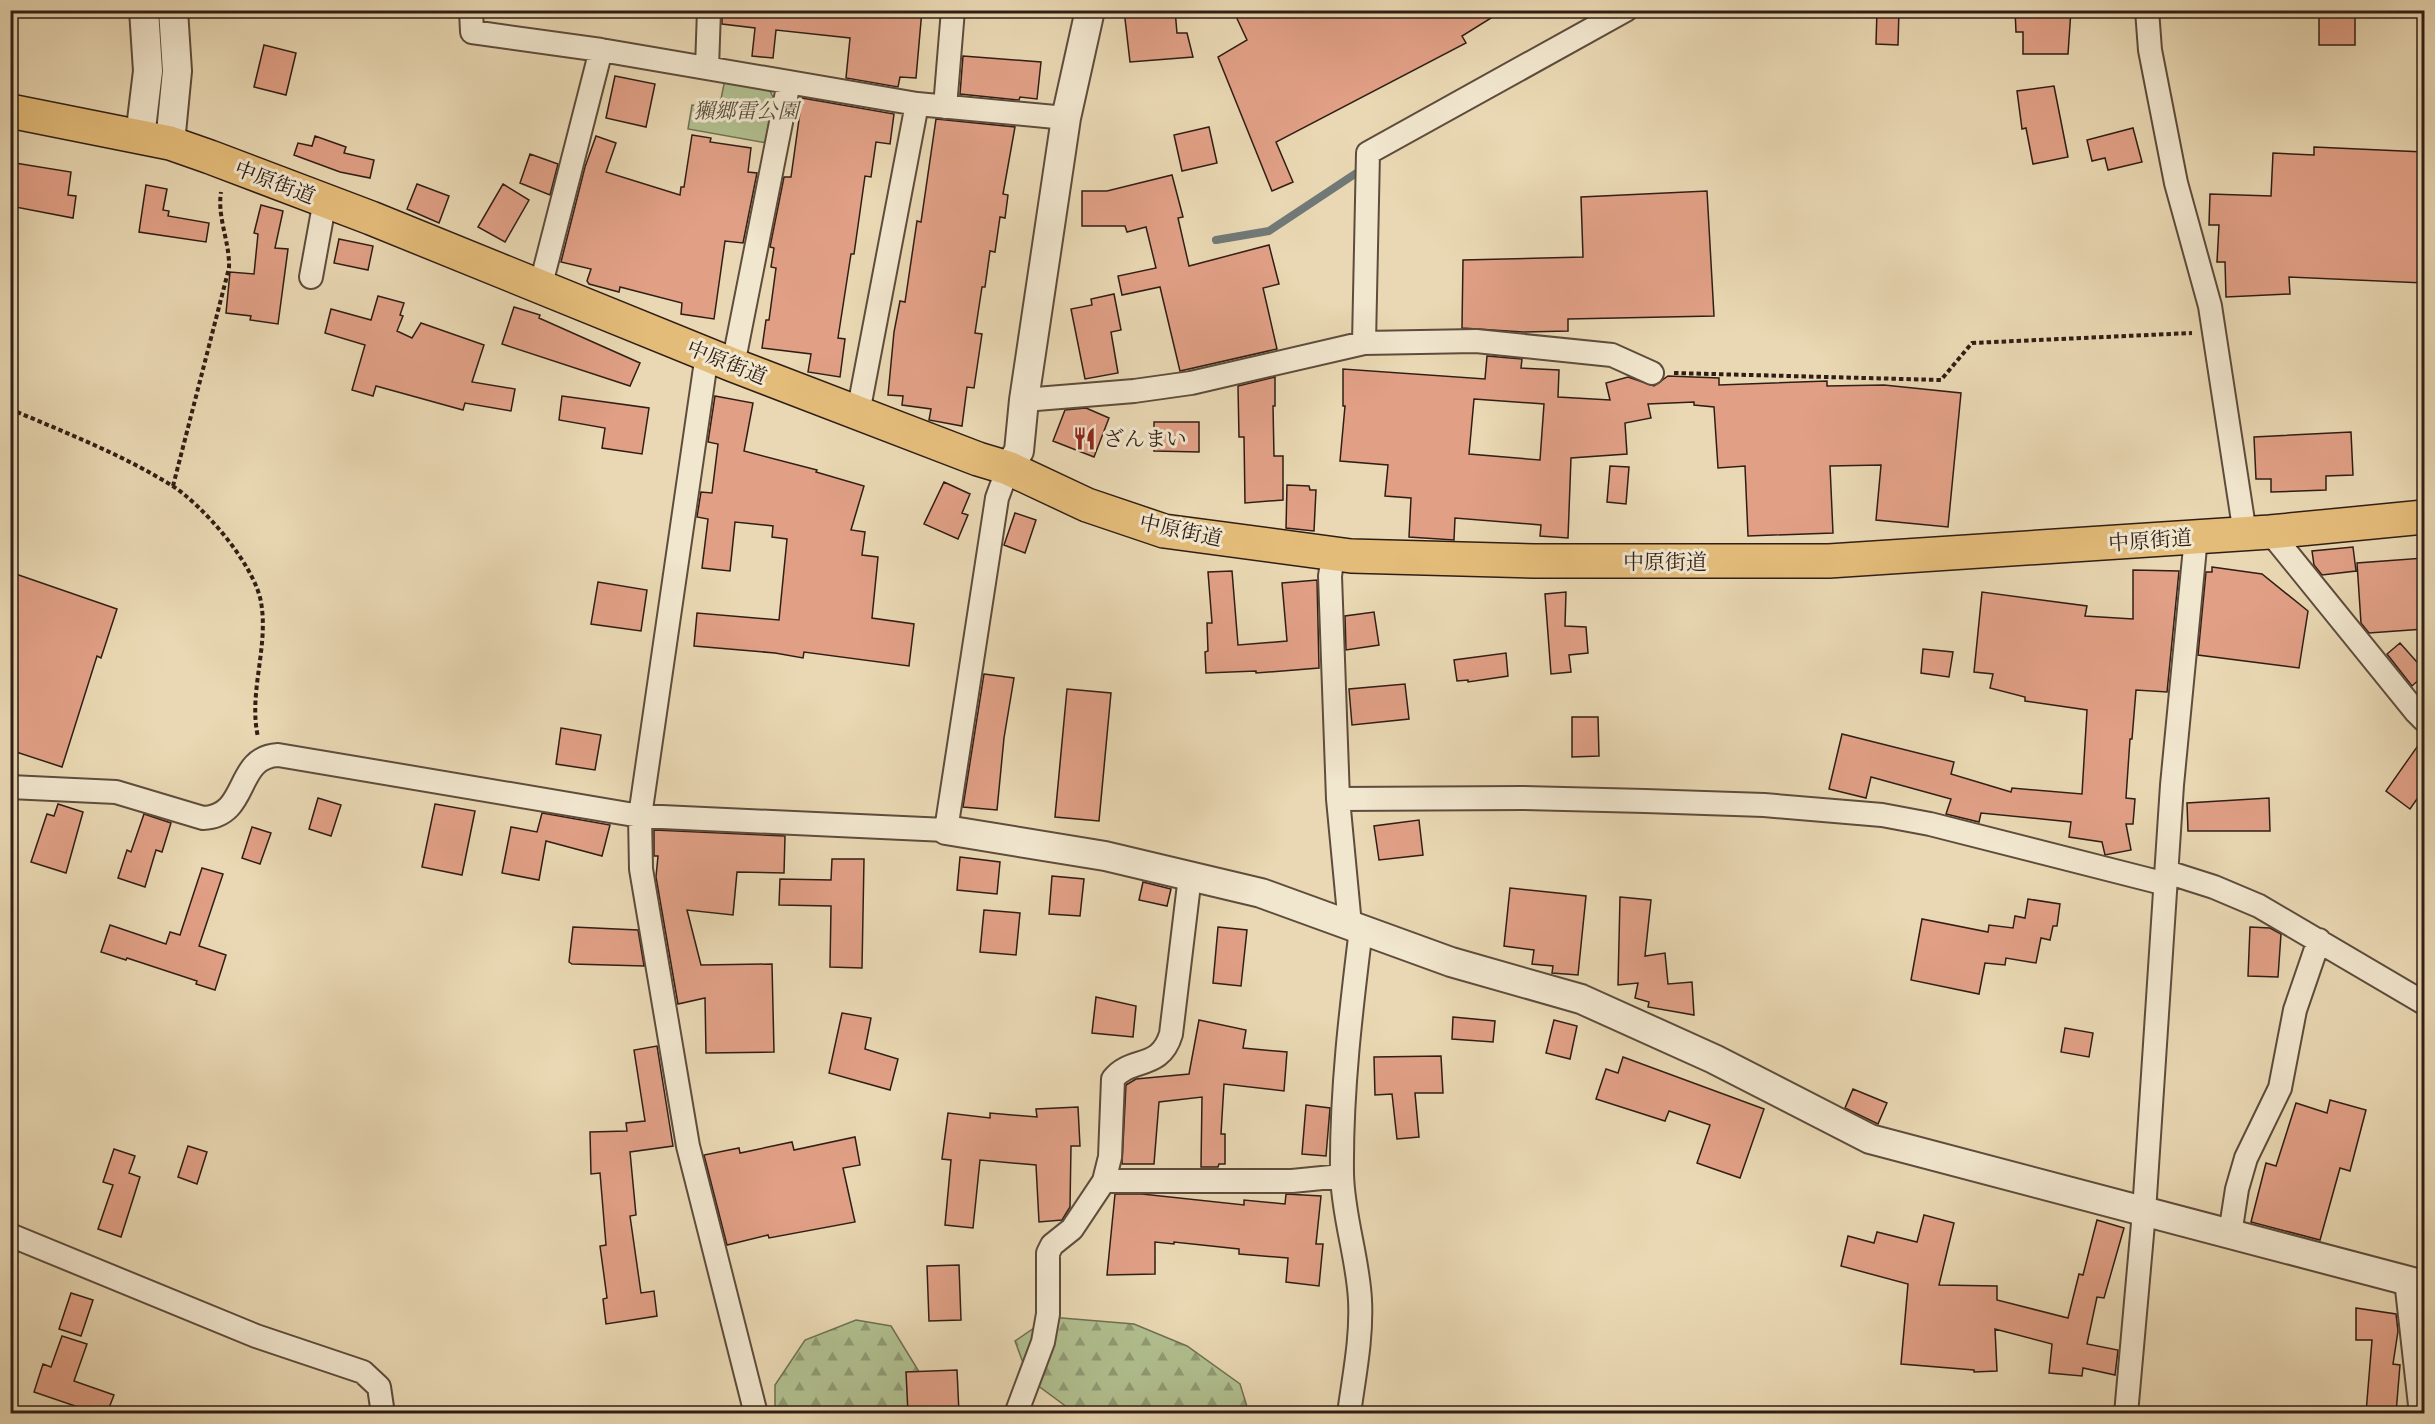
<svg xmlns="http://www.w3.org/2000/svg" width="2435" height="1424" font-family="'Libre Caslon Text','Noto Serif JP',serif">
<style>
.forest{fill:url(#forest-firs);stroke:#706f52;stroke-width:1.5}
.park{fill:#b1c090;stroke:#706f52;stroke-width:1.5}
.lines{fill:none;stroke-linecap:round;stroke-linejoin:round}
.stream{stroke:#717977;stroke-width:8}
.building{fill:#e1a086;stroke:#301e15;stroke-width:1.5;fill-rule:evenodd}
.minor-casing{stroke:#5e4c3c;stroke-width:26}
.tertiary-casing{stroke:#5e4c3c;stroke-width:32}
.primary-casing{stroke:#301e15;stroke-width:36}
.path{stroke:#301e15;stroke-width:4;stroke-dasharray:4.5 3;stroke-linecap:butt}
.minor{stroke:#f1e6ce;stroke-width:22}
.tertiary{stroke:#f1e6ce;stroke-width:28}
.primary{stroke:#e4bc7a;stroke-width:33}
.labels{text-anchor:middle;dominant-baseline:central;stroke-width:6;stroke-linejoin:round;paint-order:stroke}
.park-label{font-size:21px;font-style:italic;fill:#574f3a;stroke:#f1e6ce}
.street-label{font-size:21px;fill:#301e15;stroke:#f1e6ce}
.poi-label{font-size:21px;fill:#301e15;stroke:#f1e6ce;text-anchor:start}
</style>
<defs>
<pattern id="forest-firs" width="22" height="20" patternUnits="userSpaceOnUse" patternTransform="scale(1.5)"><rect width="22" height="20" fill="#b1c090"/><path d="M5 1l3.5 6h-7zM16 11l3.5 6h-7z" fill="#909b74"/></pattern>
</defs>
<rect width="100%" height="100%" fill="#e9d8b3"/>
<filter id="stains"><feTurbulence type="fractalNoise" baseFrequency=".00333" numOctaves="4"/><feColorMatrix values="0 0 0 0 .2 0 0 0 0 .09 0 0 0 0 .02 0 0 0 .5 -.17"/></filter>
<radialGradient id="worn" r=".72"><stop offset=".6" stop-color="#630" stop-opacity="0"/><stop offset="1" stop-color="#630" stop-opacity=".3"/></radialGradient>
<path class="forest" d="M1050,1317l84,7 53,22 53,38 9,29h-174l-46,-34 -14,-38z
M856,1320l35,6 30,49 -4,38 -142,1v-29l30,-45z"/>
<path class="park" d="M725,79l43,8 6,12 -7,44 -79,-14 4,-24 27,4z"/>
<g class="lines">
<path class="stream" d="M1216,240l53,-9 95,-63"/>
</g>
<path class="building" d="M722,10h200l-6,68 -16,-1 -2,10 -52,-9 4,-40 -74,-8 -3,28 -21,-2 3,-28 -33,-4z
M1124,10h51l2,23h10l6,24 -63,5z
M1233,10h271l-42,26 4,7 -190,99 17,40 -21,9 -54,-134 29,-17z
M1877,10h22l-1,35 -22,-1z
M2015,10h56l-3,44h-45v-22h-7z
M2319,10h36v35h-36z
M264,45l32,8 -10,42 -32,-8z
M963,56l78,6 -4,37 -17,-2 -1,3 -59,-6z
M615,76l40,8 -9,43 -40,-9z
M2054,86l14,71 -35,7 -7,-36 -4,1 -5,-38z
M802,98l92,16 -4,30 -14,-2 -5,35 -6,-1 -11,78h-3l-13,84 7,1 -5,38 -32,-5 3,-18 -49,-6 4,-28h3l7,-52 -5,-1 3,-19 -4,-1 14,-70h7z
M936,119l79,8 -12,67 5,1 -3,23 -5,-1 -5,35 -5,-1 -5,36h-3l-7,46 7,1 -8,54 -7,-1 -5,39 -33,-6 2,-11 -29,-4 1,-9 -15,-1 6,-63 6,-31 5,1 12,-81 4,1z
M1209,127l8,36 -35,8 -8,-36z
M2133,128l9,34 -34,8 -3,-12 -13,3 -5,-21z
M692,135l19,3 -1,4 41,6 -3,24 9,1 -14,70 -18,-2 -11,78 -33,-5 1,-11 -62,-16 -1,5 -30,-8 -2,-3 4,-12 -30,-7 24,-95 11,-31 20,7 -10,29 74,23 1,-8h3z
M315,136l31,11 -2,6 30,7 -4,18 -30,-6 -46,-17 4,-12 14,3z
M2314,147l110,5v131l-135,-6 1,17 -64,3 -1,-35h-8l2,-37h-10l1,-31 61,2 2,-43 41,2z
M530,154l28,10 -8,31 -30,-12z
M15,163l56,9 -3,23 8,1 -3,22 -63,-12z
M1172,175l11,42 -5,1 11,48 80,-21 10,39 -16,4 14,61 -97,22 -20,-84 -38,8 -4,-19 38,-8 -10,-41 -19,5 -2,-6h-43v-35h25z
M417,184l32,12 -10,27 -32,-14z
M503,184l26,16 -24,42 -27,-15z
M146,185l21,4 -4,21 6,1 -1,5 41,7 -3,19 -67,-10z
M1707,191l7,125 -146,3v12l-45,1 -61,-4 1,-68 120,-3 -2,-60z
M261,205l22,6 -8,37 13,1 -10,75 -28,-4 1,-4 -25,-3 4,-41 24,2 4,-40 -4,-1z
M339,239l34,7 -5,24 -34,-7z
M1114,294l7,36 -10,2 7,41 -33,6 -14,-70 21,-4 -1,-6z
M378,296l26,7 -4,12 3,1 -6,15 15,7 9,-15 63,22 -12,37 43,7 -4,22 -46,-8 -2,7 -87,-24 -3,10 -21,-6 13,-45 -40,-12 6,-24 40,11z
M514,307l26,8 -1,3 101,45 -10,23 -128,-42z
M1487,356l35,3 -1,9 38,2 -1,27 52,3 -4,-17 22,-6 26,9 14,-10 51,2v7l108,-4v5l57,-1 77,8 -13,134 -72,-7 5,-55 -51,1 3,67 -85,3 -3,-70 -27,2 -4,-61 -20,-2v-3l-46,2 3,14 -26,5 2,31 -56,4 -3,80 -28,-2 1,-11 -86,-7 -1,22 -45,-3 2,-39 -26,-2 3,-31 -48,-4 5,-55h-2v-37l142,10zM1474,399l70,5 -4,56 -71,-6z
M1275,377v29h-2l1,50h9v44l-38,3 -1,-66h-5l-1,-51z
M562,396l87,12 -7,46 -40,-6 3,-20 -46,-8z
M715,396l38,7 -9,48 73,19 -1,2 48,14 -13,44 14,2 -3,23 16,2 -6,61 42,6 -5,42 -105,-14 -1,6 -28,-5 -81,-7 3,-33 82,7 8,-81 -15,-2 1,-11 -38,-4 -5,49 -28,-3 6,-49 -11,-2 4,-25 11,1 6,-49 -10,-2z
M1086,408l23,10 -15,39 -41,-16 12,-31z
M1154,422h45v30l-45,-1z
M2351,432l2,43 -27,1v14l-55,2v-13h-15l-2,-42z
M1610,466l19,1 -3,37 -19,-2z
M944,482l26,12 -8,19 6,2 -10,24 -34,-15z
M1287,485l22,1 1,4h6l-2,41 -28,-3z
M1015,513l21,7 -11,33 -21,-8z
M2353,547l3,24 -34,4 -8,-10 -2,-14z
M2424,558v71l-55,4 -8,-10 -4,-60z
M2212,567l50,7 46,37 -9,57 -101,-13 8,-83h6z
M2133,570l46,1 -12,121 -31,-2 -4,49h-2l-4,59 9,1 -2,25h-7l5,26 -26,5 -3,-13 -33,-5 2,-15 -90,-9 -2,9 -33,-8 5,-15 -80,-22 -5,21 -37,-9 13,-55 112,28 -3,12 60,18 1,-4 70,6 5,-84 -62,-9v-4l-35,-9 3,-14 -19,-2 8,-80 105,14 -2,10 48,3z
M1232,571l6,74 49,-4 -5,-58 35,-3 2,88 -63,5v-2l-50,2 -1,-21 3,-1 -1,-28h5l-4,-51z
M10,572l107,37 -16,49 -4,-2 -35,111 -52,-17z
M598,582l49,8 -6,41 -50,-7z
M1566,592l-1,34 21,1 2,26 -19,2 2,17 -20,2 -6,-80z
M1374,612l5,33 -33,5 -1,-34z
M2400,643l24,27v5l-12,11 -25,-32z
M1923,649l30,3 -4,25 -28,-4z
M1506,653l2,23 -40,6v-2l-11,1 -3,-21z
M984,674l30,4 -10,60 -7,72 -34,-3z
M1405,684l4,35 -57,6 -3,-36z
M1067,689l44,4 -12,128 -44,-4z
M1572,717h26l1,39 -27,1z
M561,728l40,7 -6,35 -39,-6z
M2424,737v52l-14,20 -24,-18z
M318,798l23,7 -10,31 -22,-7z
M2269,798l1,33h-82l-1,-28z
M58,804l25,8 -17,61 -35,-11 16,-48 7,2z
M435,804l40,7 -13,64 -40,-8z
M542,813l68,12 -8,31 -56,-15 -7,39 -37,-7 9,-46 26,5z
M144,814l27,9 -9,29 -6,-2 -11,37 -27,-9 9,-28 4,2z
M1419,820l4,35 -44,5 -5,-34z
M252,827l19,6 -11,31 -18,-6z
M654,830l131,6 -1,37 -47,-1 -4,43 -46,-5 14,55 71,-1 2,88 -68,1 -1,-55 -27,6 -22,-127 2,-21h-4z
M960,857l40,5 -3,32 -40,-4z
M832,859h32l-2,109 -32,-1 1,-61 -52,-1 1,-26 51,1z
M202,868l21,6 -24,72 27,9 -11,35 -19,-6 1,-3 -70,-23 -1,2 -25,-8 9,-27 56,19 4,-12 10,3z
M1052,876l32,3 -4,37 -31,-2z
M1143,882l28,7 -4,17 -28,-6z
M1510,888l76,8 -8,79 -26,-2 1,-7 -21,-2 2,-14 -30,-4z
M1620,897l31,3 -6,56 20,-3 3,31 24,-2 2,33 -46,-8 1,-5 -14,-4 3,-15 -20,2z
M2028,899l32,5 -3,22h-4l-3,14 -9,-2 -5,25 -30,-5 -1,7 -20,-2 -6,31 -68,-14 11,-61 66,13 1,-7 24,3 2,-12 10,2z
M984,910l36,3 -4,42 -36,-3z
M573,927l65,3 6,36 -72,-2 -3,-2z
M1218,927l29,3 -6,56 -28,-3z
M2250,927l20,1 11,6 -3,43 -30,-1z
M1096,997l40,9 -3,31 -41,-4z
M842,1013l29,5 -6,31 33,10 -8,31 -61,-17z
M1453,1017l42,4 -2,21 -41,-3z
M1199,1020l47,10 -3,18 44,4 -3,39 -60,-7 -3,50h4v30h-6l-1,3h-17l1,-70 -43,5 -5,62h-32l4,-79 10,-6 53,-5z
M1554,1020l23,6 -7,33 -24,-6z
M2065,1028l28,5 -4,24 -28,-5z
M657,1046l16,100 -43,6 6,63 -6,1 11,77 13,-2 3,25 -51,8 -3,-25 4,-1 -7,-52 6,-1 -6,-72 -9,1 -1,-42 37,-1 -1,-8 19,-2 -11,-71z
M1441,1056l2,37h-28l4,44 -22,2 -5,-45 -17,1 -1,-38z
M1623,1057l141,52 -24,69 -43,-15 13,-38 -41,-14 -4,10 -69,-22 10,-30 12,4z
M1853,1089l34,14 -9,21 -33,-16z
M2330,1100l36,10 -16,61 -10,-3 -20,72 -69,-18 15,-59 10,3 20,-63 31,10z
M1306,1105l24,3 -4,48 -24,-2z
M1078,1107l2,39h-9l-1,61 -8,13 -23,2 -3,-57 -56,-5 -7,68 -28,-3 6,-65 -9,-1 6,-46 42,5v-5l47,4 -1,-8z
M855,1137l5,28 -17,3 12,54 -86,16 -1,-3 -41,10 -23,-90 35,-7 1,5 52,-11 2,8z
M188,1146l19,6 -10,32 -19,-7z
M114,1149l21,7 -6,17 11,4 -19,60 -23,-8 15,-44 -10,-3z
M1115,1194h27l102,11v-5l41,4 1,-10 35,2 -5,48h7l-4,42 -33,-4 2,-24 -49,-4v-5l-65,-7v2l-19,-2v32l-48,1z
M1924,1215l30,8 -15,62 58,1v14l71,18 11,-44 4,1 14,-55 27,8 -20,70 -7,-1 -10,47 31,6 -3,25 -32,-7 -1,8 -33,-3 3,-29 -57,-15 2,42 -23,1v-2l-73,-6 7,-80 -67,-18 7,-30 26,7 3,-11 40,10z
M959,1265l2,55 -32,1 -2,-55z
M71,1293l22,7 -12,36 -22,-7z
M2356,1308l40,6 2,17 -5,33 7,1 -4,48h-30l6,-73h-16z
M62,1336l25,8 -13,37 40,14 -7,18h-24l1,-4 -50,-17 9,-28 8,3z
M957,1370l2,43h-51l-2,-41z"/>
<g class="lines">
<defs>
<path id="minor" d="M471,10l1,22 129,18 316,54 149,14
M2147,10l3,40 26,133 34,123 35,228
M707,68l2,-58
M945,107l8,-97
M311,277l14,-77
M540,288l61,-238
M1364,343l4,-190 258,-143
M710,356l-5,12 -65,448 1,53 47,277 68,268
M733,365l56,-283
M1024,400l110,-9 57,-8 173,-40 112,-2 136,14 40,18
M858,413l59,-309
M2270,532l146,180 8,8
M1333,555l-3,21 8,223 12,126
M10,787l106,5 87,26c47,-2 31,-61 75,-63l362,61 306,14 51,-332 11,-30
M1338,799l185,-1 122,3 119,4 118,10 48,9 236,60
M2167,872l47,15 45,19 165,97
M1104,1181h188l50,-5
M2230,1234l7,-45 9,-31 34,-70 15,-78 24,-70
M10,1235l246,101 107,36 16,15 4,27
M2406,1280l15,134
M1016,1414l27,-72 5,-28v-61l4,-8 20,-16 32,-48 6,-24 3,-78c18,-23 47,-8 58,-45l19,-158
M1349,1414c5,-38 13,-76 11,-114 -2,-42 -17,-83 -18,-126 -1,-82 9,-164 19,-245
M2126,1414l18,-202 28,-427 24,-248"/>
<path id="tertiary" d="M140,137l8,-66 -4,-61
M170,143l7,-72 -4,-61
M1008,468l11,-17 5,-51 42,-282 24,-108
M946,830l159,26 156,37 190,69 130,37 133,60 156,80 554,146"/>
<path id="primary" d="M10,111l160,32 40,14 161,61 362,147 245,94 30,9 79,37 77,26 187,25 183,5h295l441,-29 154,-15"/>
</defs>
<use href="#minor" class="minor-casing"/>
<use href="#tertiary" class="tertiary-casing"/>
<use href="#primary" class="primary-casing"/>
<path class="path" d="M1674,373l267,7 31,-37 220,-10
M10,409c54,23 111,45 161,76 32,20 83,79 90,117 8,45 -13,91 -3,135
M173,486l56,-218c1,-26 -12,-50 -8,-76"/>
<use href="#minor" class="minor"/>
<use href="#tertiary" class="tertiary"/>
<use href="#primary" class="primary"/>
</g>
<defs>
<symbol id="restaurant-bare" viewBox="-9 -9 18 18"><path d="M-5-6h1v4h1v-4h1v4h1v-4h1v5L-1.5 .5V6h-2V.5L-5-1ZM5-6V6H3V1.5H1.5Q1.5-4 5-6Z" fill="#8f2418" stroke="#f1e6ce" stroke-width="2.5" paint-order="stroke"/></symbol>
</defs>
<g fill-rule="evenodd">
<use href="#restaurant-bare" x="1068" y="422" width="33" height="33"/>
</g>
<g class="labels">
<g class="park-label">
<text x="746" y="110">獺郷雷公園</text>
</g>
<g class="street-label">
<text transform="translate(275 182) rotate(21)">中原街道</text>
<text transform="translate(727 362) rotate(22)">中原街道</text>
<text transform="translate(1181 530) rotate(12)">中原街道</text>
<text transform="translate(2150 540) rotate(-4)">中原街道</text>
<text x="1665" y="561">中原街道</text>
</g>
<g class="poi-label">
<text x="1103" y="438">ざんまい</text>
</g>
</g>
<rect width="2435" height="1424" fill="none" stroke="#e9d8b3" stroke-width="36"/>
<rect x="12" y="12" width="2411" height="1400" fill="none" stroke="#301e15" stroke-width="3"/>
<rect x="18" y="18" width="2399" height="1388" fill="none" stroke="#301e15" stroke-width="1.5"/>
<rect width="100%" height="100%" filter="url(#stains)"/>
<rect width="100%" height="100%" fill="url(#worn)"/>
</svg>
